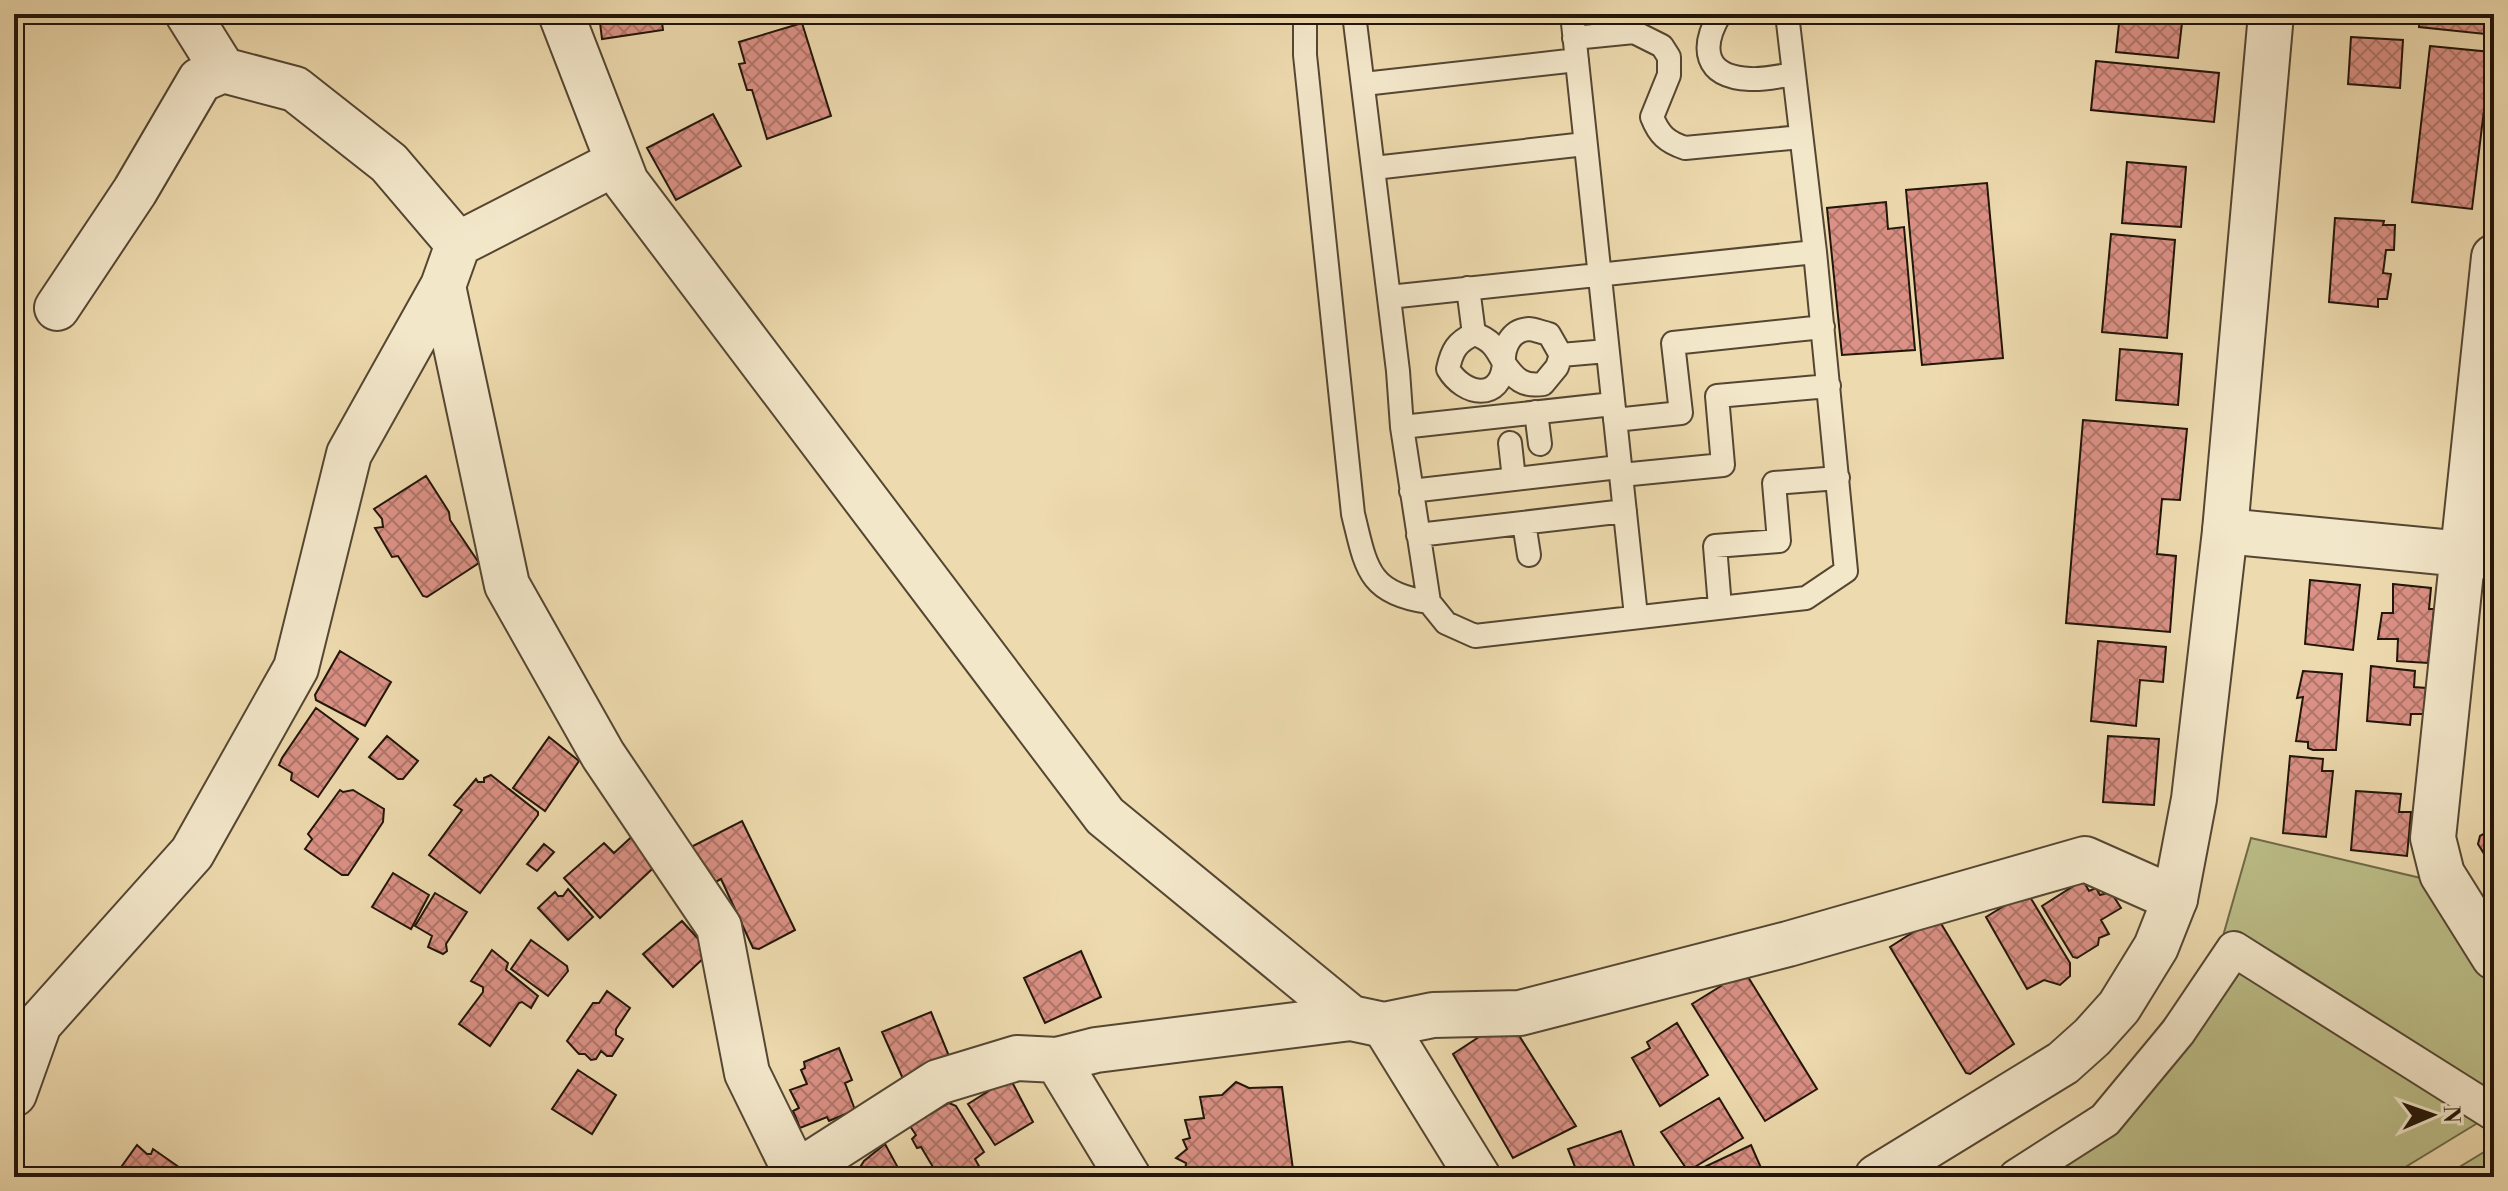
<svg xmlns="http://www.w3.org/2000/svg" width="2508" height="1191" font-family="'Libre Bodoni',serif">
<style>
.green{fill:#bcbe88;stroke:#6f6a48;stroke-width:2}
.building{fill:url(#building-cross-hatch);stroke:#221509;stroke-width:2}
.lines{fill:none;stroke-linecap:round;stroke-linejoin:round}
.service-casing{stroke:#554632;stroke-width:26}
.pedestrian-casing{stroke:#554632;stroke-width:38}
.minor-casing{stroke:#554632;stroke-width:48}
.tertiary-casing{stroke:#554632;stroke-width:48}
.service{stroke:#f3e7ca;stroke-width:22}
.pedestrian{stroke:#f3e7ca;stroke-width:34}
.minor{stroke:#f3e7ca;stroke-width:44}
.tertiary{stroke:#f3e7ca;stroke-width:44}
</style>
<defs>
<pattern id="building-cross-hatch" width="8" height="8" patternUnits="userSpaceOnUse" patternTransform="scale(2)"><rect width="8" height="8" fill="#db9185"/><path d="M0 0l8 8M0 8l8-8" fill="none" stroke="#b1756b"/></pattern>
</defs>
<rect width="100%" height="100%" fill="#eddaae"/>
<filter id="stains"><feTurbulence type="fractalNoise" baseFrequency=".0025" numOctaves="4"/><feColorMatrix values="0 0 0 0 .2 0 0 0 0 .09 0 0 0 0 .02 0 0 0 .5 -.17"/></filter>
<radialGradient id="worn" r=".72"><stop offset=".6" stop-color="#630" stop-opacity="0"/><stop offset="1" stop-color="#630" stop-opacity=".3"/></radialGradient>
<path class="green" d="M2251,838l178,42 65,104v129l-105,64h-394l12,-12 87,-55 125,-160z
M2494,1146v31h-51z"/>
<path class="building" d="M599,14h62l2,16 -61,9z
M2120,14h63l-5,44 -62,-6z
M2420,14h67l-2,20 -66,-7z
M802,23l29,93 -64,23 -15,-49h-5l-8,-26 6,-1 -6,-21z
M2351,37l52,3 -3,48 -52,-4z
M2430,46l61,6 -19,157 -60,-7z
M2096,61l123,12 -5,49 -123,-12z
M713,114l28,52 -65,34 -29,-52z
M2127,162l59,5 -5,60 -59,-4z
M1987,183l16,175 -81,7 -16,-175z
M1886,202l2,27 16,-2 11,123 -73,5 -15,-147z
M2335,218l49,3 -1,4h12l-1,25h-8l-3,23 8,1 -4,25h-9v8l-49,-5z
M2111,234l64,6 -8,98 -65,-6z
M2120,349l62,5 -4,51 -62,-5z
M2083,420l104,9 -7,71 -18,-1 -5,55 19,2 -6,76 -104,-9z
M2491,471h3v48l-4,-2z
M426,476l23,36 1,8 29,43 -52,34 -4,-1 -25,-40 -6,1 -17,-29 8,-1 -1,-8 -8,-10z
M2310,580l50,5 -7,65 -48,-6z
M2393,584l38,4 -2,21h5l-6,54 -31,-2 1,-22h-20l4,-26h11z
M2098,641l68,6 -3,35 -23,-2 -4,46 -45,-5z
M340,651l51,31 -26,44 -49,-26 -1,-5z
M2371,666l44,5 -1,16 12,1 -2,26h-13l-1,11 -43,-4z
M2303,671l39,3 -6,76h-23l-5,-2v-6l-12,-1 7,-44 -6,1z
M316,708l42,31 -40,58 -27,-17 1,-7 -13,-8 3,-7z
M387,736l31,25 -15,18h-5l-29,-22z
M2108,736l51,3 -5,66 -51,-3z
M549,737l30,24 -34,50 -32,-23z
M2290,756l33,3 -1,12h11l-7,66 -43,-4z
M491,775l47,37v3l-58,78 -51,-38 33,-45 -8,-5 22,-26 2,3h6v-4z
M340,790l3,2 10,-2 31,19 -1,13 -35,53h-6l-37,-26 7,-10 -4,-5z
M2356,791l45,3 -2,18h12l-4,44 -56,-6z
M742,821l53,109 -36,19 -6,-1 -32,-69 -11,6 -19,-38z
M2494,828v42l-16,-26 2,-8z
M638,831l26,27 -64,60 -36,-40 40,-35 10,10z
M544,844l10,8 -17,19 -10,-7z
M393,873l36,22 -18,34 -39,-22z
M2083,880l6,11 7,-3 4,7 11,-3 10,16 -20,12 8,14 -10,4 -1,7 -21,13 -4,-1 -31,-51z
M568,889l25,28 -25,23 -30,-32 17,-16 3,4h5z
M2027,892l43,71v13l-10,9 -16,-5 -17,9 -41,-72z
M435,893l32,19 -21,32 1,7 -4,3 -15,-7 4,-11 -17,-10z
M1937,917l77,127 -44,30 -4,-1 -76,-126z
M682,921l28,31 -37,35 -30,-33z
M531,940l36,26 1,5 -20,25 -37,-27z
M492,950l16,13 -2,7 32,26 -7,12 -9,-6 -3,1 -29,43 -31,-22 24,-32v-5l-12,-6z
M1081,951l20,46 -56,26 -21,-45z
M1745,972l72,117 -52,32 -73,-117 29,-18v-6z
M607,991l23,17 -14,21v6l7,4 -11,17h-5l-6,-5 -5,8 -5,1 -6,-6h-6l-12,-13 26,-38h6z
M931,1012l18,44 -45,25 -22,-49z
M1508,1018l68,108 -63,32 -60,-104z
M1677,1023l31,52 -48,31 -28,-48 18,-10 -3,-6z
M839,1048l13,32 -7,3 10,27 -26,11 -2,-4 -27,11 -7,-17 6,-3 -9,-18 17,-6 -6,-14 4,-2 -1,-6z
M578,1070l38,25 -24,39 -40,-25z
M1003,1082h9l21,40 -38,23 -27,-41z
M1236,1082l13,6 33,-1 12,90h-100l-1,-5h-8l1,-9 -10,-5 11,-9 -4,-9 7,-2 -5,-18 19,-2 -4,-21 22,-2z
M1719,1098l24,40 -55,33 -27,-39z
M949,1103l7,3 28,46 -9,7 5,9 -14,9h-27l-18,-30 -4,1 -5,-9 4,-4 -6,-9z
M1621,1131l17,46h-59l-11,-28z
M885,1144l18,33h-49l10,-16z
M137,1145l10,9h4l2,-5 33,23h6l7,5h-85z
M1751,1145l14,32h-62l-3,-8z"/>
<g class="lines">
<defs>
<path id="service" d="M1305,14v41l48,459c13,52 14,80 76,88
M1354,14l44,357 4,56 27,175 17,21 29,13 331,-38 40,-27 -31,-319 -28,-238
M1572,14l64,602
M1720,14c-20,34 -16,63 30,65 14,1 30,-3 44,-5
M1574,38l60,-6 28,14 7,11v18l-17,42c7,18 15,25 33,31l116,-11
M1364,84l213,-24
M1374,168l211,-24
M1468,288l6,46
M1389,297l426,-45
M1504,363c-3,39 -40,33 -56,6 4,-19 9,-27 26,-35 17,5 22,14 30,29 -1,-15 6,-33 25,-34 5,0 14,4 20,5l12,21 46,-4
M1504,363c11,16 19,24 39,21l14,-17 4,-12
M1536,412l4,32
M1615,420l66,-7 -8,-70 150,-16
M1402,427l211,-23
M1510,443l4,36
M1621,475l102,-10 -6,-69 112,-10
M1411,491l208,-24
M1524,523l5,32
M1418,535l207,-24
M1720,607l-5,-61 64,-5 -5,-58 64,-5"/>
<path id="pedestrian" d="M2016,1177l89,-57 73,-88 56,-83 260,164"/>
<path id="minor" d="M188,14l35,56 72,19 94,74 69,81 -15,42 64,299 96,170 116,172 28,146 49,100 -3,4
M561,14l65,168 479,634 246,202 33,7 49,-10 87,-2 268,-69 297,-85 90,40
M458,244l160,-82
M2494,257l-61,581 9,36 52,83
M57,308l78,-117 65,-111 23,-10
M2225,531l269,26
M14,1094l25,-70 153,-171 104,-185 53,-214 94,-168
M796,1173l142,-91 79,-24 40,2
M1128,1177l-71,-117 39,-10 255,-32"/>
<path id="tertiary" d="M1384,1025l94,152
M1877,1177l186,-114 29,-26 27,-30 37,-60 19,-48 19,-100 31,-268 46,-517"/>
</defs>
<use href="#service" class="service-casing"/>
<use href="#pedestrian" class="pedestrian-casing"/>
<use href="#minor" class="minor-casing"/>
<use href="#tertiary" class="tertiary-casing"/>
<use href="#service" class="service"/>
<use href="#pedestrian" class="pedestrian"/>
<use href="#minor" class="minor"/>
<use href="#tertiary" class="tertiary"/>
</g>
<rect width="2508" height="1191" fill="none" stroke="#eddaae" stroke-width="48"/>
<rect x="16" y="16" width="2476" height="1159" fill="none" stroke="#221509" stroke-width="4"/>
<rect x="24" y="24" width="2460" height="1143" fill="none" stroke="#221509" stroke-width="2"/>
<g transform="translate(2432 1115) rotate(88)" stroke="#f3e7ca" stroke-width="6" paint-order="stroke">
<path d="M0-6L14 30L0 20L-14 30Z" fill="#221509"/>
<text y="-12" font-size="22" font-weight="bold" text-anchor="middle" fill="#221509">N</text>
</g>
<rect width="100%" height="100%" filter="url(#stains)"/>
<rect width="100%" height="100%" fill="url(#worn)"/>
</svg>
